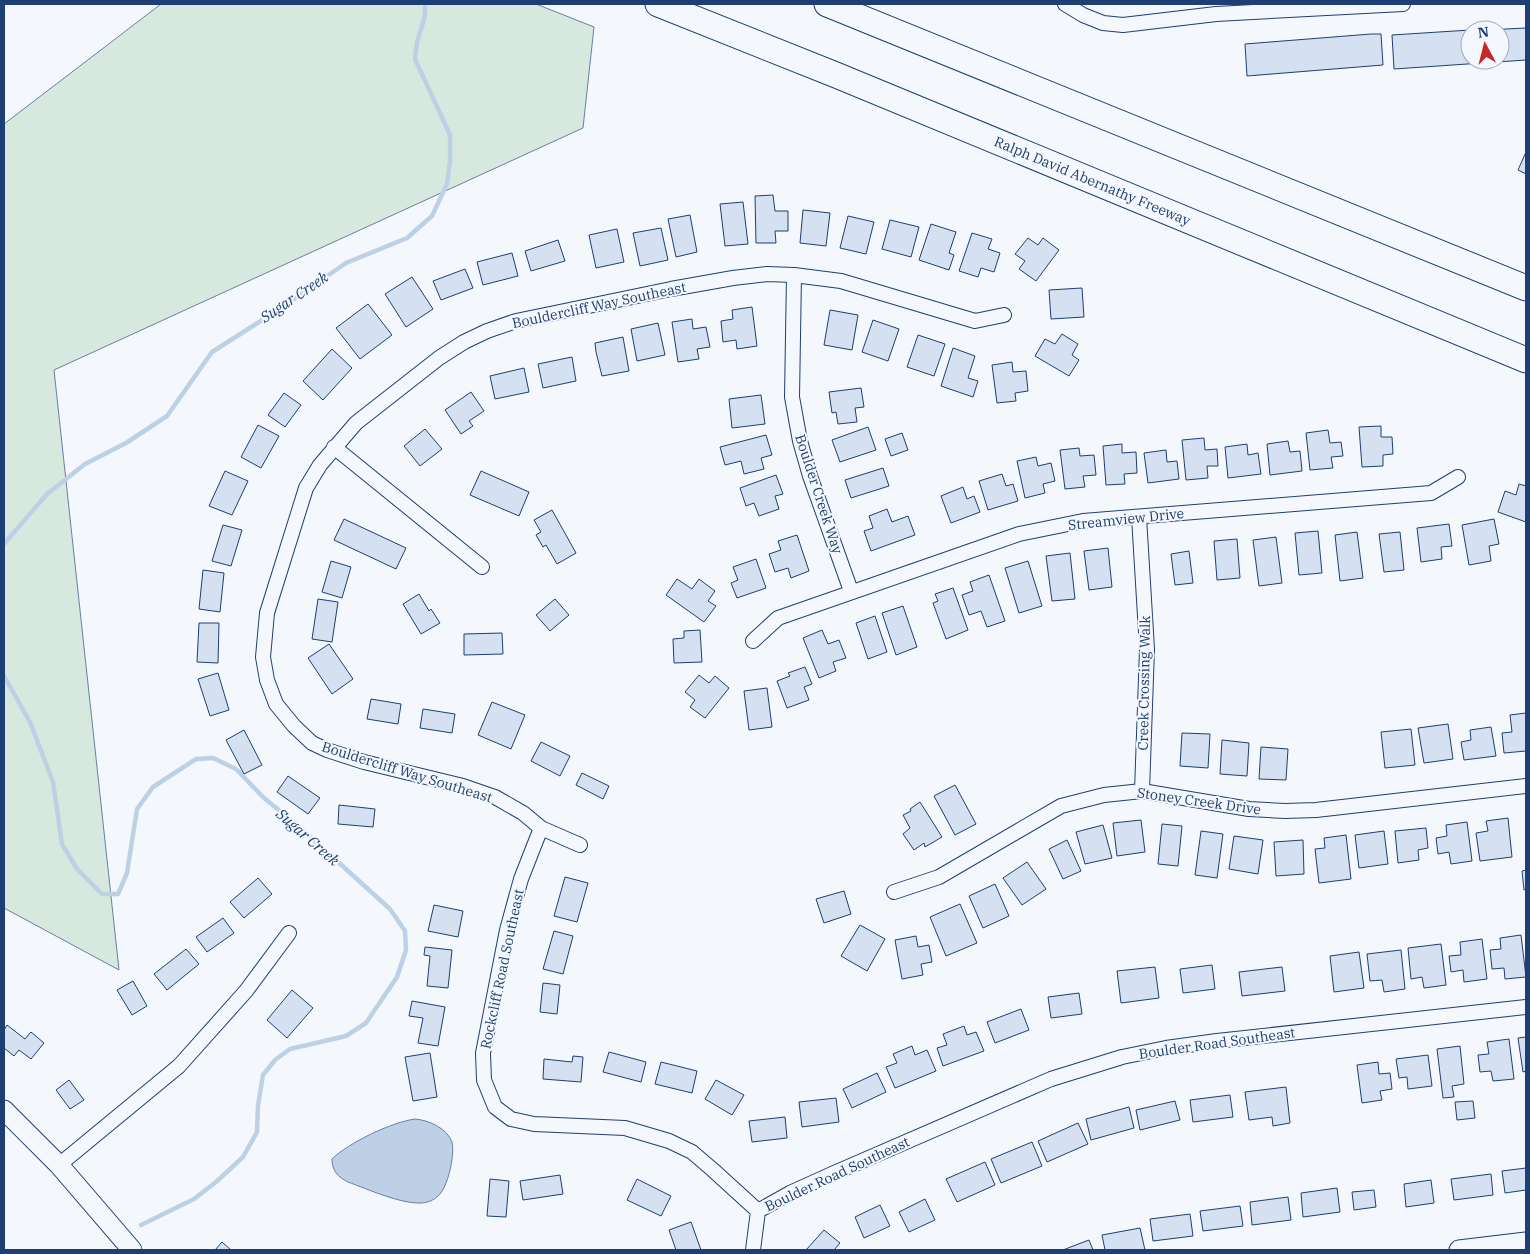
<svg xmlns="http://www.w3.org/2000/svg" width="1530" height="1254" font-family="'IBM Plex Serif',serif">
<style>
.green{fill:#d7e8df;stroke:#687fa3}
.water{fill:#bed0e5;stroke:#687fa3}
.lines{fill:none;stroke-linecap:round;stroke-linejoin:round}
.stream{stroke:#bed0e5;stroke-width:4.5}
.building{fill:#d5e0f0;stroke:#1d3f73}
.street-casing{stroke:#1d3f73;stroke-width:16}
.secondary-casing{stroke:#1d3f73;stroke-width:21}
.highway-casing{stroke:#1d3f73;stroke-width:27}
.street{stroke:#f4f7fb;stroke-width:14}
.secondary{stroke:#f4f7fb;stroke-width:19}
.highway{stroke:#f4f7fb;stroke-width:25}
.labels{text-anchor:middle;dominant-baseline:central;stroke-width:4;stroke-linejoin:round;paint-order:stroke}
.street-label{font-size:14px;fill:#1d3f73;stroke:#f4f7fb}
.water-label{font-size:15px;font-style:italic;fill:#1d3f73;stroke:#f4f7fb}
</style>
<rect width="100%" height="100%" fill="#f4f7fb"/>
<path class="green" d="M161,4h375l58,23 -11,101 -529,242 65,600 -115,-62v-784z"/>
<path class="water" d="M415,1119c13,1 32,9 37,23 3,12 -4,46 -14,54 -4,4 -11,7 -17,7 -20,1 -54,-14 -73,-21 -10,-5 -16,-11 -16,-23 16,-16 60,-37 83,-40z"/>
<g class="lines">
<path class="stream" d="M4,544l43,-50 38,-30 41,-21 41,-27 45,-64 66,-42 68,-47 61,-25 25,-22 15,-32 3,-23v-26l-35,-76 2,-17 8,-26v-12
M4,676l26,46 23,60 9,62 15,25 25,25h16l9,-21 10,-64 16,-22 43,-28 17,-1 23,11 28,29 32,26 94,85 15,22 1,19 -9,27 -31,46 -20,13 -56,13 -15,11 -12,15 -5,30 -1,27 -14,25 -27,25 -22,17 -53,26"/>
</g>
<path class="building" d="M1526,28v32l-132,9 -2,-34 78,-5v30h30v-30h-14z
M1371,34h10l2,31 -136,11 -2,-32z
M1526,152v22l-8,-4z
M773,195l2,16h13v20h-13l1,12h-20l-1,-47z
M743,202l5,42 -23,2 -5,-42z
M803,210l27,3 -4,33 -26,-3z
M690,215l7,37 -21,5 -8,-38z
M848,216l26,6 -8,32 -26,-6z
M890,220l29,7 -8,30 -29,-8z
M931,224l25,8 -7,21 5,2 -5,15 -30,-10z
M661,228l7,32 -28,6 -7,-33z
M617,229l7,33 -28,6 -7,-33z
M972,233l20,6 -4,10 12,4 -6,19 -13,-4 -3,9 -19,-6z
M1028,238l10,7 5,-7 16,12 -23,31 -17,-12 6,-8 -10,-7z
M558,240l7,21 -34,10 -6,-20z
M512,253l6,23 -35,9 -6,-23z
M465,269l8,19 -32,12 -8,-19z
M412,277l21,32 -27,18 -21,-33z
M1082,288l2,29 -33,2 -2,-29z
M368,304l24,31 -32,24 -24,-31z
M752,307l5,39 -20,3 -1,-9 -13,2 -2,-21 12,-2 -1,-9z
M830,310l28,5 -6,35 -28,-5z
M692,319l1,10 13,-2 4,20 -13,2 2,10 -21,3 -6,-40z
M873,320l26,9 -11,32 -26,-9z
M658,323l7,32 -28,6 -6,-32z
M1062,334l16,10 -6,11 7,5 -10,16 -34,-20 10,-17 10,5z
M918,335l27,9 -11,32 -27,-9z
M623,337l6,34 -27,5 -6,-24 -1,-9z
M953,348l22,8 -7,22 10,3 -5,16 -32,-11z
M332,349l20,19 -29,32 -20,-19z
M572,357l4,24 -33,7 -5,-24z
M1012,362l1,10 13,-1 2,20 -13,2 1,8 -19,2 -5,-38z
M524,368l5,24 -34,7 -5,-23z
M861,388l3,19 -9,1 2,14 -19,2 -2,-12 -4,1 -3,-21z
M471,392l13,19 -15,10 4,5 -12,8 -16,-24z
M284,393l17,12 -16,22 -17,-12z
M761,395l4,29 -33,4 -3,-29z
M258,425l21,11 -18,32 -20,-11z
M1381,426v11h11l1,17 -10,1v11l-21,1 -3,-40z
M868,427l8,23 -36,12 -8,-22z
M425,429l17,20 -22,17 -16,-20z
M1328,430l2,13 11,-1 2,14 -12,1 2,11 -23,2 -4,-37z
M902,433l6,17 -17,6 -6,-17z
M766,435l6,20 -11,3 3,11 -20,5 -3,-13 -16,4 -5,-18z
M1204,438l1,12 12,-1 1,17h-11l1,12 -22,2 -4,-40z
M1288,441l2,11 10,-1 2,20 -32,4 -3,-31z
M1122,444v9l14,-1 1,21 -13,1 1,10 -19,1 -3,-39z
M1247,444l1,11 10,-2 3,21 -33,4 -3,-31z
M1079,448l1,8 14,-1 2,20 -13,1 2,11 -20,2 -5,-39z
M1166,450l1,12 10,-1 2,18 -31,4 -4,-30z
M1036,457l2,9 13,-3 4,18 -12,3 2,9 -20,5 -8,-37z
M883,468l6,18 -38,12 -6,-18z
M225,471l23,10 -16,34 -23,-9z
M481,471l48,21 -10,24 -49,-21z
M1002,474l4,12 7,-2 5,17 -30,9 -9,-29z
M776,475l7,19 -8,2 4,13 -20,7 -5,-13 -8,3 -6,-18z
M1519,484l7,2v36l-28,-10 7,-21 11,4z
M963,487l4,12 7,-3 6,16 -29,11 -10,-27z
M887,509l5,13 16,-6 7,19 -44,16 -7,-20 9,-3 -4,-12z
M552,510l24,43 -19,11 -11,-19 -3,2 -7,-12 5,-3 -7,-12z
M344,519l62,29 -10,21 -62,-29z
M1494,519l5,25 -10,2 2,15 -22,4 -7,-40z
M1449,524l3,22 -11,1 1,12 -21,3 -4,-34z
M223,525l19,5 -11,36 -19,-5z
M1318,531l4,42 -23,2 -4,-42z
M1357,532l6,46 -23,3 -5,-46z
M1400,532l4,38 -20,2 -5,-38z
M797,535l12,36 -18,7 -3,-10 -13,4 -6,-18 12,-4 -3,-9z
M1276,537l6,46 -23,3 -6,-46z
M1237,539l3,39 -23,2 -3,-39z
M1108,548l4,39 -23,3 -5,-39z
M1189,551l4,32 -18,2 -4,-31z
M1070,553l5,46 -23,2 -6,-45z
M756,559l10,29 -29,10 -6,-15 7,-3 -5,-13z
M331,561l20,6 -9,31 -20,-6z
M1028,561l14,45 -23,7 -14,-45z
M203,570l21,3 -4,39 -21,-3z
M989,575l16,46 -18,6 -6,-16 -12,4 -7,-20 11,-4 -3,-9z
M677,579l15,10 7,-10 16,12 -7,10 8,5 -12,16 -38,-27z
M953,588l15,42 -22,9 -13,-36 5,-2 -3,-7z
M419,594l10,17 2,-2 9,14 -19,11 -18,-30z
M318,599l20,3 -6,40 -20,-3z
M555,599l14,16 -19,16 -14,-16z
M903,606l14,41 -21,8 -14,-42z
M875,616l12,36 -19,7 -12,-36z
M199,623h20l-1,40 -21,-1z
M700,630l2,32 -28,1 -1,-24 11,-1v-7z
M822,630l6,14 11,-4 7,18 -13,4 3,9 -17,7 -16,-40z
M502,633l1,21 -39,1v-21z
M329,644l24,35 -21,15 -24,-36z
M805,667l7,17 -8,3 5,13 -22,8 -10,-27 13,-5 -2,-3z
M218,673l11,37 -19,6 -12,-37z
M699,675l10,8 6,-7 14,12 -24,30 -15,-11 5,-7 -10,-8z
M767,688l5,39 -23,3 -5,-39z
M371,699l30,5 -3,20 -31,-5z
M492,702l33,13 -14,34 -33,-14z
M423,709l32,5 -3,19 -32,-5z
M1526,713v38l-22,2 -2,-20 10,-1 -2,-17z
M1448,724l5,35 -29,4 -6,-35z
M1491,727l5,29 -32,4 -3,-18 10,-2 -1,-10z
M1411,729l4,36 -30,3 -4,-36z
M244,730l18,35 -18,9 -18,-34z
M1182,733l28,1 -2,34 -28,-2z
M1222,740l27,3 -2,33 -27,-2z
M541,742l29,14 -10,20 -29,-15z
M1261,747l27,2 -2,31 -27,-1z
M582,773l27,13 -6,13 -27,-14z
M288,776l32,22 -12,16 -31,-22z
M955,785l21,39 -21,11 -21,-39z
M920,802l22,35 -17,10 -1,-4 -10,7 -11,-16 7,-6 -7,-13 8,-4 -1,-2z
M339,805l36,4 -2,18 -35,-3z
M1508,818l4,39 -32,4 -4,-28 12,-2 -2,-10z
M1141,820l4,32 -28,4 -4,-33z
M1467,822l5,39 -21,3 -2,-12 -11,2 -2,-16 11,-2 -1,-11z
M1162,824l20,2 -4,40 -20,-2z
M1103,825l9,33 -27,6 -9,-32z
M1426,828l2,20 -10,2 1,10 -21,3 -3,-32z
M1201,831l22,3 -6,44 -22,-3z
M1384,831l4,33 -29,4 -4,-33z
M1346,835l5,44 -32,4 -4,-34 10,-1 -1,-10z
M1234,836l29,4 -5,34 -29,-5z
M1067,840l14,31 -18,8 -14,-30z
M1303,840l1,34 -28,2 -2,-34z
M1027,862l19,27 -24,16 -19,-27z
M1526,870v19l-2,1 -2,-19z
M565,877l23,6 -11,39 -23,-6z
M258,878l14,16 -28,24 -14,-16z
M995,884l14,32 -26,12 -14,-32z
M844,891l7,23 -27,9 -8,-24z
M960,904l17,39 -31,13 -16,-39z
M434,905l29,6 -5,26 -30,-6z
M223,918l11,15 -27,19 -11,-15z
M860,925l25,14 -18,32 -26,-15z
M554,931l19,5 -10,38 -20,-5z
M1521,935l5,42 -21,2 -1,-11 -12,1 -2,-19 11,-1 -1,-11z
M916,936l2,11 11,-2 3,17 -11,2 2,11 -21,4 -7,-39z
M1482,939l5,40 -23,3 -1,-12 -12,2 -2,-16 12,-1 -1,-13z
M1441,944l5,41 -22,3 -2,-11 -11,2 -3,-31z
M425,947l27,3 -4,38 -21,-2 3,-30 -6,-1z
M186,949l13,15 -32,26 -13,-16z
M1401,950l4,39 -21,3 -2,-12 -12,1 -3,-27z
M1359,952l5,36 -30,4 -4,-36z
M1212,965l3,24 -32,4 -3,-24z
M1155,967l4,31 -38,5 -4,-32z
M1282,967l3,24 -43,5 -3,-24z
M133,981l14,25 -15,9 -15,-25z
M543,983l17,2 -3,29 -17,-2z
M292,990l21,18 -26,30 -20,-18z
M1079,993l3,21 -31,4 -3,-21z
M412,1001l33,6 -7,39 -20,-3 5,-25 -14,-2z
M1021,1009l8,21 -34,13 -8,-21z
M7,1025l18,14 6,-7 13,11 -13,16 -12,-9 -5,6 -10,-8v-18z
M964,1026l3,9 9,-3 8,19 -41,15 -6,-18 10,-3 -4,-11z
M1526,1037v34l-3,1 -5,-34z
M1509,1039l5,40 -21,2 -2,-10 -11,1 -2,-17 11,-1 -2,-12z
M912,1046l3,9 12,-5 9,21 -41,17 -9,-21 11,-4 -4,-9z
M1460,1046l4,38 -12,2 2,11 -11,1 -6,-49z
M609,1052l37,10 -5,20 -38,-10z
M430,1053l7,44 -24,4 -8,-44z
M1428,1055l4,31 -24,3 -1,-12 -8,1 -3,-19z
M573,1056l10,1 -2,25 -38,-3 1,-20 28,3z
M661,1062l36,9 -5,22 -37,-9z
M1378,1062l1,12 11,-1 2,16 -12,2 2,9 -20,3 -5,-38z
M877,1073l9,19 -34,16 -9,-19z
M69,1080l15,20 -14,9 -14,-19z
M716,1080l28,15 -12,20 -27,-16z
M1286,1087l4,36 -17,3 -1,-9 -23,3 -4,-28z
M1230,1095l3,22 -40,5 -3,-22z
M836,1098l3,24 -37,5 -3,-25z
M1175,1101l5,19 -40,10 -4,-20z
M1473,1101l2,17 -18,2 -2,-18z
M1129,1107l5,21 -43,12 -5,-21z
M785,1117l2,21 -35,4 -3,-21z
M1078,1123l10,21 -41,18 -9,-21z
M1032,1142l10,24 -41,17 -10,-24z
M985,1162l10,23 -38,17 -11,-23z
M1526,1168v22l-21,3 -3,-22z
M1491,1174l2,21 -39,5 -3,-21z
M560,1175l3,19 -40,6 -3,-19z
M490,1179l19,2 -3,36 -19,-1z
M637,1179l34,17 -10,20 -34,-16z
M1431,1180l3,23 -28,4 -2,-23z
M1337,1188l3,24 -37,5 -2,-24z
M1374,1190l2,17 -22,3 -2,-18z
M1288,1197l3,23 -39,5 -2,-23z
M925,1199l10,21 -26,12 -10,-20z
M880,1205l10,21 -26,12 -9,-21z
M1240,1206l3,20 -40,5 -3,-20z
M1190,1214l3,22 -40,5 -3,-22z
M691,1222l10,28h-25l-7,-20z
M1140,1228l5,22h-40l-3,-15z
M824,1230l16,13 -6,7h-28z
M1089,1240l4,10h-30l5,-2z
M222,1242l9,8h-16z"/>
<g class="lines">
<defs>
<path id="street" d="M1065,4l18,11 20,8 20,2 93,-11 187,-10
M794,275l-2,122 8,44 10,35 41,115
M334,447l148,120
M1139,517l8,132 -5,142
M753,641l25,-23 241,-84 64,-13 348,-28 27,-16
M541,828l-20,51 -14,51 -24,123 1,27 11,27 16,12 23,5 91,4 44,13 23,11 21,18 45,41
M580,845l-39,-17 -18,-15 -28,-16 -32,-11 -99,-24 -37,-12 -15,-7 -18,-17 -18,-22 -9,-24 -4,-23 4,-44 39,-125 14,-23 36,-42 83,-65 25,-16 23,-11 29,-10 155,-32 62,-11 34,-4 27,1 47,6 134,40 29,-6
M894,892l45,-15 122,-71 43,-11 38,-4 107,18 36,2 31,-1 210,-24
M59,1165l120,-99 67,-75 43,-58
M758,1211l32,-18 42,-19 219,-95 71,-22 44,-9 51,-7 309,-34
M753,1250l5,-39"/>
<path id="secondary" d="M4,1110l55,55 73,85
M1459,1250l67,-8"/>
<g id="highway">
<path id="s1" d="M658,4l178,71 690,285"/>
<path d="M827,4l699,284"/>
</g>
</defs>
<use href="#street" class="street-casing"/>
<use href="#secondary" class="secondary-casing"/>
<use href="#highway" class="highway-casing"/>
<use href="#street" class="street"/>
<use href="#secondary" class="secondary"/>
<use href="#highway" class="highway"/>
</g>
<g class="labels">
<g class="street-label">
<text stroke="none"><textPath href="#s1" startOffset="469">Ralph David Abernathy Freeway</textPath></text>
<text transform="translate(599 305) rotate(-12)">Bouldercliff Way Southeast</text>
<text transform="translate(819 494) rotate(72)">Boulder Creek Way</text>
<text transform="translate(1126 519) rotate(-6)">Streamview Drive</text>
<text transform="translate(1144 683) rotate(-89)">Creek Crossing Walk</text>
<text transform="translate(407 772) rotate(17)">Bouldercliff Way Southeast</text>
<text transform="translate(1199 801) rotate(8)">Stoney Creek Drive</text>
<text transform="translate(502 969) rotate(-78)">Rockcliff Road Southeast</text>
<text transform="translate(1217 1043) rotate(-8)">Boulder Road Southeast</text>
<text transform="translate(837 1174) rotate(-25)">Boulder Road Southeast</text>
</g>
<g class="water-label">
<text transform="translate(294 297) rotate(-34)">Sugar Creek</text>
<text transform="translate(308 837) rotate(41)">Sugar Creek</text>
</g>
</g>
<rect width="1530" height="1254" fill="none" stroke="#1d3f73" stroke-width="10"/>
<g transform="translate(1485 45) rotate(353)"><circle r="24" fill="#f4f7fb" stroke="#9eadc5"/>
<path d="M0-4L9 19L0 12L-9 19Z" fill="#c62828"/>
<text y="-8" font-size="14" font-weight="bold" text-anchor="middle" fill="#1d3f73">N</text>
</g>
</svg>
